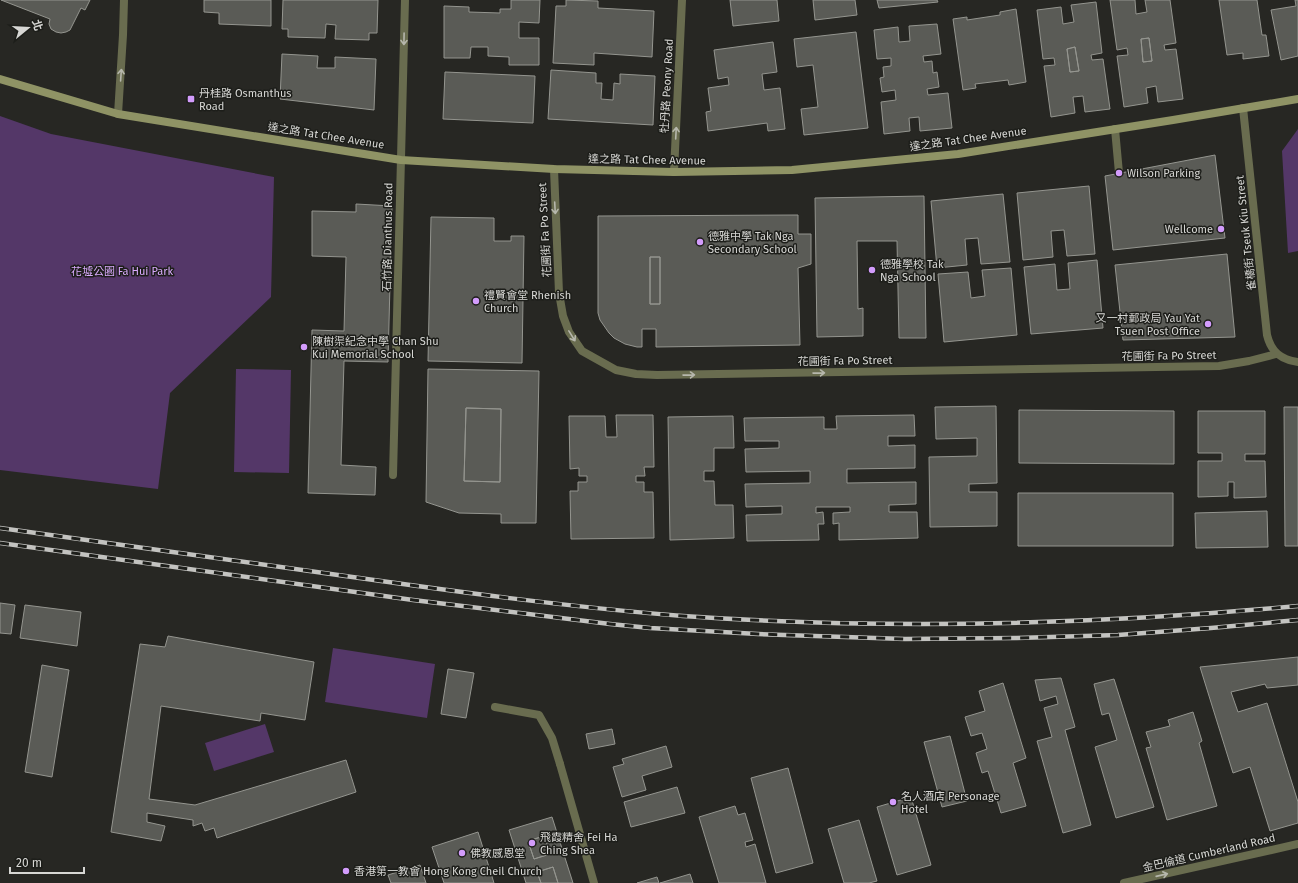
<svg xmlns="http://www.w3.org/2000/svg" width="1298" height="883" font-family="'Fira Sans','Noto Sans TC',sans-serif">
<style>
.green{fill:#543768}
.building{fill:#5a5b56;stroke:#94958f;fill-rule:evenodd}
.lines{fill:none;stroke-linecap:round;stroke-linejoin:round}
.lane{stroke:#696c4f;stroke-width:8}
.street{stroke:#696c4f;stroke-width:8}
.secondary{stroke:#8f9365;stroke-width:8}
.rail-casing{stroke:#c3c3c0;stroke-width:4.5}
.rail{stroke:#1d1e1a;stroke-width:3;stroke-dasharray:9;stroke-linecap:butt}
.oneway{stroke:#b6b7ac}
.poi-dot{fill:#d39cfc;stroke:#1d1e1a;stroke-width:1.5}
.labels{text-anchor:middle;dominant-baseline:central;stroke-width:3;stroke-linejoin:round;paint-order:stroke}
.street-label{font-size:11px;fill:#d7d7d4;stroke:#1d1e1a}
.poi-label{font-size:11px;fill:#d7d7d4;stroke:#1d1e1a;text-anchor:start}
.park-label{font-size:11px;fill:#d9aafd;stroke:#1d1e1a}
</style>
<rect width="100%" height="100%" fill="#272723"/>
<path class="green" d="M0,116l51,18 223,43 -3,120 -101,96 -12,96 -158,-19z
M1298,129v122l-10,2 -6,-102z
M236,369l55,1 -2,103 -55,-1z
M333,648l102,16 -8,54 -102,-16z
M265,724l9,28 -60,19 -9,-28z"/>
<path class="building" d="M1,0h89l-5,10 -4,-2 -11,22 -4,2 -5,1 -5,-1 -5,-3 -2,-5 1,-5z
M204,0h67v26l-52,-2v-11l-15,-1z
M283,0h95l-1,33h-8v7l-34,-1 1,-14 -10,-1 -1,14 -37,-1v-8h-6z
M511,0h29l-1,23 -20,-1v16h20v27h-30v-8l-21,-1v-9h-17l-1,11h-26v-52l25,1v5l31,1v-4h11z
M566,0l32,1v7l56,3 -2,46 -58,-4v12l-41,-2 3,-57h10z
M730,0h47l2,21 -46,5z
M813,0h42l2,15 -42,5z
M877,0h60l1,2 -59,6z
M1110,0h25l1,14 11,-2 -2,-12h25l6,43 -12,2 1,5 11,-1 7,50 -25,3 -2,-16 -10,2 2,15 -24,4 -7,-51 11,-1 -1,-7 -10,2zM1149,38l3,23 -9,1 -2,-23z
M1219,0h38l5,35h4l3,21 -26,3v-6l-16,2z
M1295,0h3v56l-17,4 -10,-50 25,-4z
M1096,2l6,51 -11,2 1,5 11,-1 7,50 -25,3 -2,-16 -10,1 2,16 -24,4 -7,-51 11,-1 -1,-7 -11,1 -6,-49 24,-3 2,17 11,-2 -3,-17zM1075,47l4,24 -9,1 -3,-23z
M1016,9l10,73 -17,3 -1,-5 -33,4 1,4 -13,2 -10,-71 14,-2v3l33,-5v-3z
M937,24l4,30 -18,2 1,6 8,-1 1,12 4,-1 2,15 -12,2 1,6 20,-2 4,35 -32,3 -1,-14 -10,1 1,13 -26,3 -3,-32 15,-2 -1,-10 -13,2 -2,-14 4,-1 -1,-10 8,-1v-8l-14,1 -3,-29 24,-3 1,15 11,-1 -1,-15z
M856,32l12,96 -64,7 -3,-26 17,-2 -5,-42 -16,2 -3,-28z
M1149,38l3,23 -9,1 -2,-23z
M773,42l4,30 -15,2 2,16 16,-2 5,41 -17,2 -1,-8 -59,8 -2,-19 5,-1 -3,-23 21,-3 -1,-8 -10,2 -4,-29z
M1075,47l4,24 -9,1 -3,-23z
M282,54l36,2 -1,12h18v-11l41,2 -2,51 -94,-11z
M551,70l45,3v10h6l-1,16 12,1 1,-17 6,1v-10l35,2 -2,49 -105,-6z
M445,72l90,4 -2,47 -90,-4z
M1215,155l10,83 -112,12 -8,-74z
M1089,186l6,68 -28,2 -3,-26 -13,1 2,26 -30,3 -6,-67z
M1003,194l7,68 -29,2 -3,-26 -13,1 2,26 -30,3 -6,-67z
M924,196l2,142h-27l-2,-97h-40l1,68 5,-1v28l-46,1 -2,-139z
M356,204l36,2 -4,156 -44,-1 -3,104 35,2 -1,28 -67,-2 4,-163 32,1 2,-74 -34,-1v-45l44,1z
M798,215v19h13v30l-13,4 2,77 -144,2v-18h-14v18h-5l-12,-3 -11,-6 -5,-5 -9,-13 -2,-7v-97zM650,257h10v47h-10z
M431,217l63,1v23h17v-5h13l-2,127 -94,-2z
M1227,254l8,83 -112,3 -8,-75z
M650,257h10v47h-10z
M1097,260l6,68 -72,6 -7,-67 31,-3 2,26 13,-1 -2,-26z
M1011,268l6,67 -73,7 -6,-68 30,-2 3,26 14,-2 -3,-26z
M428,369l111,2 -3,152h-35v-9l-42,-1 -33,-11zM466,408l35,1 -1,73 -36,-1z
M996,406l1,77 -28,1v8h28v34l-67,1 -1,-70 48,-1v-18l-41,1 -1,-32z
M1284,407h14v139h-13z
M466,408l35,1 -1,73 -36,-1z
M1019,410l155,1v53l-155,-1z
M1198,411h67v43h-20v7h20l1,36 -32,1v-16h-6v14l-30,1v-36h24v-8h-24z
M616,415h37l1,52h-10l1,9h-9v6h8v10h9l1,46 -83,1 -1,-48h8v-9h9v-6h-8v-8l-9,1 -1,-53h36l1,21h11z
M914,415l1,21h-27v10l27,-1v23l-68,1v14l69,-1v22l-27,1v7h28l1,26 -79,2v-17l-6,1v-11l17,-1v-5h-34v6l7,-1 1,12h-6l1,16 -72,1 -1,-26 36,-1v-8l-36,1 -1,-23 65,-1v-12l-64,1 -1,-23 34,-1v-7h-34l-1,-23 80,-1v12h13l-1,-13z
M733,416l1,32h-20v23h-10v10h10l1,24h18l1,33 -64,2 -2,-123z
M1018,493h155v53h-155z
M1267,511l1,36 -72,1 -1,-35z
M0,603l15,2 -4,29 -11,-1z
M25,605l56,7 -4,34 -57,-8z
M168,636l146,26 -9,58 -44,-7 -1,8 -99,-15 -12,93 46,6 151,-45 10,32 -139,46 -3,-10 -9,3 -3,-8 -9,3v-6l-46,-7v9l18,4 -4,15 -50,-9 29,-188 25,3z
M1298,657v28l-31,3 -2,-4 -34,8 7,20 29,-9 31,99v21l-28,8 -20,-64 -17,6 -33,-106z
M42,665l27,5 -17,107 -27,-5z
M448,669l26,4 -8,45 -25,-4z
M1061,678l14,49 -10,3 26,95 -28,8 -26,-92 15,-4 -8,-29 14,-4 -2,-8 -16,5 -5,-21z
M1114,679l40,128 -38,11 -21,-71 22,-7 -8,-27 -7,2 -8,-31z
M1003,683l23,75 -13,5 13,43 -25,7 -13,-42 -6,2 -6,-20 11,-4 -5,-16 -11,3 -6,-19 20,-6 -6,-20z
M1193,712l9,29 -3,2 18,63 -50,14 -21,-72 5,-1 -5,-15 24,-6 -2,-6z
M612,729l3,15 -26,5 -3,-15z
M950,736l17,65 -25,6 -18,-65z
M666,746l6,21 -30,9 4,14 -24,7 -9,-30 11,-3 -2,-5z
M788,768l25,95 -37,10 -25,-95z
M677,787l8,26 -54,14 -7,-25z
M911,797l20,68 -34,10 -20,-68z
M735,806l3,9 7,-2 8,27 -8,2 1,5 9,-3 11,39h-47l-20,-66z
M552,817l21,66h-15l-5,-16 -16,5 4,11h-15l-17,-53zM544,836l6,18 -16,5 -6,-18z
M859,820l18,61 -8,2h-25l-16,-54z
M478,832l16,51h-50l-12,-36z
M544,836l6,18 -16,5 -6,-18z
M420,865l6,18h-35l-3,-8z
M553,867l5,16h-17l-4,-11z
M690,874l3,9h-33z
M657,877l2,6h-22z"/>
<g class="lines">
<path class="lane" d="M1115,129l4,44
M495,707l44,8 13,23 8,26"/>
<path class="street" d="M1243,108l24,227c4,17 14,25 31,27
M118,114l5,-79 1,-35
M554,169l5,124 4,23 6,16 13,19 34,19 20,4 21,1 562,-9 30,-5 27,-7
M674,172l8,-172
M393,475l12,-475
M560,764l34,119
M1124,883l174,-39"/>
<path class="secondary" d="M0,79l118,35 283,46 153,9 120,3 118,-2 166,-16 215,-34 125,-21"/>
<defs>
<path id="rail" d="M0,528c113,16 225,31 338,47 114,16 229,32 345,41 204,14 411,9 615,-10
M0,543l413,57 197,24 40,4 108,6 147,5 112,-1 101,-3 93,-7 87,-8"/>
</defs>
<use href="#rail" class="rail-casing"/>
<use href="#rail" class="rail"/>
</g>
<defs><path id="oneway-shaft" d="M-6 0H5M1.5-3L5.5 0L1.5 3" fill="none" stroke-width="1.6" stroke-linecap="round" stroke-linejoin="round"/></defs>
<g class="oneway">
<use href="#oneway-shaft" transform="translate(404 39) rotate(91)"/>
<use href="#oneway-shaft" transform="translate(121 75) rotate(-86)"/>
<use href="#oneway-shaft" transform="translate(676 133) rotate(-87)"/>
<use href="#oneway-shaft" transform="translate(555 208) rotate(87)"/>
<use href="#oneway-shaft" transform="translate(572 336) rotate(58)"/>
<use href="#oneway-shaft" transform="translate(819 373) rotate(-1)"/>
<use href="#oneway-shaft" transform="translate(689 375) rotate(-1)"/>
<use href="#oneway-shaft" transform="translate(1162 875) rotate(-13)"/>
</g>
<g class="poi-dot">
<rect x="187" y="95" width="8" height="8" rx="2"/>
<circle cx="1119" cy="173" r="4"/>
<circle cx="1221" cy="229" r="4"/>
<circle cx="700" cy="242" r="4"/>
<circle cx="872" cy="270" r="4"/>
<circle cx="476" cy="301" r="4"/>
<circle cx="1208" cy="324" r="4"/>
<circle cx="304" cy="347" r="4"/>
<circle cx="893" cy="802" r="4"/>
<circle cx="532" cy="843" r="4"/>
<circle cx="462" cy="853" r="4"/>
<circle cx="346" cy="871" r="4"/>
</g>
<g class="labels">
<g class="street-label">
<text transform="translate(667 86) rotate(-87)">牡丹路 Peony Road</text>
<text transform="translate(326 136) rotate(9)">達之路 Tat Chee Avenue</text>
<text transform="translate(968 139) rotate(-8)">達之路 Tat Chee Avenue</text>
<text transform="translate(647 160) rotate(1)">達之路 Tat Chee Avenue</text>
<text transform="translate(545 230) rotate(-93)">花圃街 Fa Po Street</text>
<text transform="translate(1246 233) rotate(-96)">雀橋街 Tseuk Kiu Street</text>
<text transform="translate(388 237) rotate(-89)">石竹路 Dianthus Road</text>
<text transform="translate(1169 356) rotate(-1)">花圃街 Fa Po Street</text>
<text transform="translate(845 361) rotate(-1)">花圃街 Fa Po Street</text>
<text transform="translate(1209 853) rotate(-13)">金巴倫道 Cumberland Road</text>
</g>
<g class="poi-label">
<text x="199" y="93">丹桂路 Osmanthus<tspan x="199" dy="13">Road</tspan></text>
<text x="1127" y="173">Wilson Parking</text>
<text x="1213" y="229" text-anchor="end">Wellcome</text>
<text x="708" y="236">德雅中學 Tak Nga<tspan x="708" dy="13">Secondary School</tspan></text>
<text x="880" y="264">德雅學校 Tak<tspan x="880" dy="13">Nga School</tspan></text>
<text x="484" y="295">禮賢會堂 Rhenish<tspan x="484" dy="13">Church</tspan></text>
<text x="1200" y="318" text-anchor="end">又一村郵政局 Yau Yat<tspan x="1200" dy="13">Tsuen Post Office</tspan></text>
<text x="312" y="341">陳樹渠紀念中學 Chan Shu<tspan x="312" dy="13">Kui Memorial School</tspan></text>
<text x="901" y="796">名人酒店 Personage<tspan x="901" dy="13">Hotel</tspan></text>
<text x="540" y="837">飛霞精舍 Fei Ha<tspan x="540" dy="13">Ching Shea</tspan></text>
<text x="470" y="853">佛教感恩堂</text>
<text x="354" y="871">香港第一教會 Hong Kong Cheil Church</text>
</g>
<g class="park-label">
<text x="122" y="271">花墟公園 Fa Hui Park</text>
</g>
</g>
<g transform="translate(28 28) rotate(72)" stroke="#1d1e1a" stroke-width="3" paint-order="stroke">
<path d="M0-3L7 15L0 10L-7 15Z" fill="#d7d7d4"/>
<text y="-6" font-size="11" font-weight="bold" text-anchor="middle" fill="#d7d7d4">北</text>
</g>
<path d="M10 867v6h74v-6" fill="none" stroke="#d7d7d4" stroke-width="2"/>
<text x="16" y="867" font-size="12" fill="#d7d7d4" stroke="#1d1e1a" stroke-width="3" paint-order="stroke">20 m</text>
</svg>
